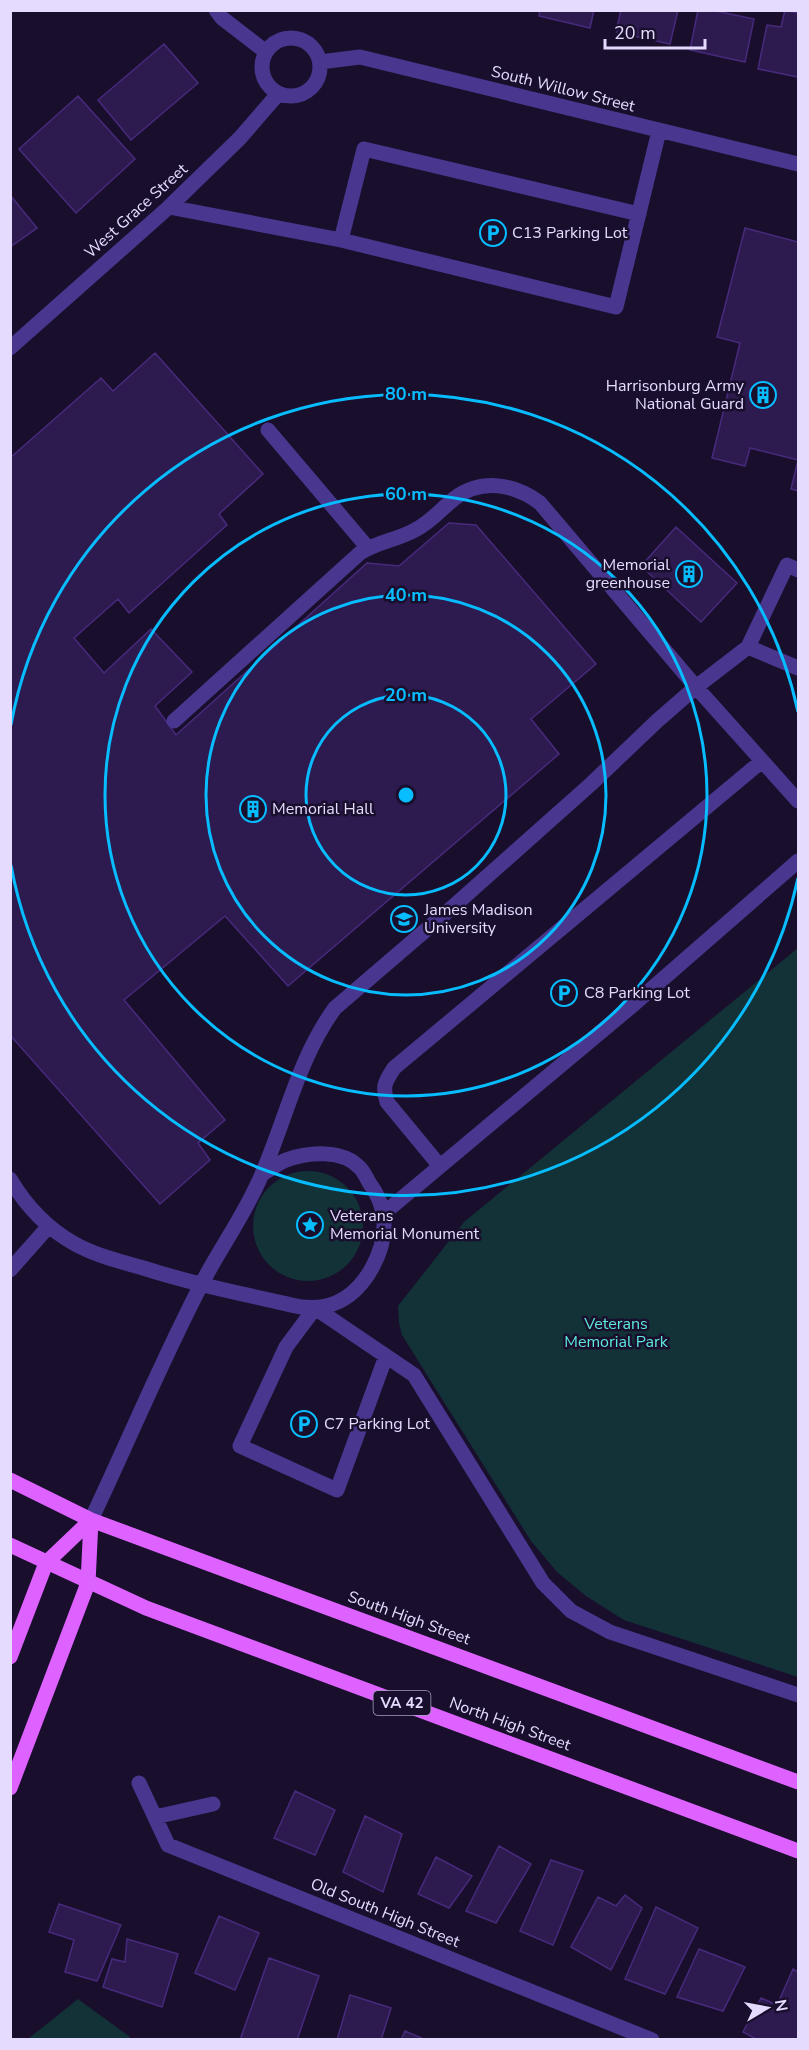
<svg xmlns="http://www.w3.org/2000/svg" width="809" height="2050" font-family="'Nunito Sans',sans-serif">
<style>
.green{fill:#123237}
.building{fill:#2d1a4f;stroke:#482a7d;stroke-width:1.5}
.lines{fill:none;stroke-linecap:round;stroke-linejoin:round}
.minor{stroke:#49378f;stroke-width:15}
.major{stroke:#de62ff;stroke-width:15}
.ring{fill:none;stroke:#07bdff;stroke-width:3}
.labels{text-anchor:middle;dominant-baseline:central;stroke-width:5;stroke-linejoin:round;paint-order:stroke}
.shield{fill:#190f2d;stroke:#a89ec0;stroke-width:1.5}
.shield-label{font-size:15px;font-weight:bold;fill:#e5dbff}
.street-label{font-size:16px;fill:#e5dbff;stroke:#190f2d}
.poi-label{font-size:16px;fill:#e5dbff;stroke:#190f2d;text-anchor:start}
.park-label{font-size:16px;fill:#5ce9dd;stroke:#190f2d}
.centre{fill:#07bdff;stroke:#190f2d;stroke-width:3}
.ring-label{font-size:18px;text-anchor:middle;font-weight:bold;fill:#07bdff;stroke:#190f2d;stroke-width:5;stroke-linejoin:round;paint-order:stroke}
</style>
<rect width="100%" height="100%" fill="#190f2d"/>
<path class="green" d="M798,948v729l-174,-57 -38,-24 -29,-24 -26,-31 -129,-206 -3,-12 -1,-17 66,-84z
M253 1226a55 55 0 1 1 110 0a55 55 0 1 1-110 0Z
M78,1999l52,38 -3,3 -99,-1z"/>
<path class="building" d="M540,10h54l-4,18 -51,-12z
M621,10h57l-8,34 -54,-12z
M698,10h13l43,9 -9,43 -55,-12z
M785,10l13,3v64l-40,-8 9,-44 14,2z
M164,44l34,39 -67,57 -33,-40z
M78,96l57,63 -59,54 -57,-64z
M10,195l27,33 -27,19z
M745,228l53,14v249l-7,-2 7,-29 -48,-12 -5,18 -33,-8 28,-115 -23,-6z
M155,353l108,121 -44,40 8,11 -98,88 -11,-14 -44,39 30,35 47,-44 41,43 -37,34 21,29 191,-172 32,3 50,-43 27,2 120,139 -65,55 28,35 -271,232 -63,-70 -101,84 101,120 -27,23 12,17 -50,44 -150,-169v-577l91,-80 12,13z
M676,527l61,56 -36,39 -60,-56z
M295,1791l40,19 -20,45 -41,-17z
M365,1816l37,18 -19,58 -40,-20z
M499,1846l32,18 -35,59 -30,-12z
M436,1857l36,19 -23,32 -31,-14z
M551,1860l32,11 -30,74 -33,-14z
M625,1895l17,13 -31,62 -40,-23 27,-50 18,9z
M59,1904l62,21 -24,56 -32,-9 9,-32 -25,-8z
M656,1907l42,21 -33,66 -40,-15z
M219,1916l40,17 -24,57 -40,-17z
M127,1939l51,15 -16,53 -59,-20 9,-28 13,3z
M699,1949l46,18 -22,44 -46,-14z
M269,1958l50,18 -22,64h-57z
M793,1969l5,3v68h-40l-15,-8 18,-34 16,7z
M350,1995l41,13 -10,32h-44z
M405,2031l21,9h-25z"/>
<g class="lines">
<path class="minor" d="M216,10l6,8 44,34
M262 67a29 29 0 1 1 58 0a29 29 0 1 1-58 0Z
M320,62l40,-5 438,107
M169,207l172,33 275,67 43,-176
M341,240l23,-91 275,65
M10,348l159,-141 71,-69 38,-44
M268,430l100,118
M748,647l50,21
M174,721l186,-168c17,-11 37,-13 55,-23 16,-8 26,-21 40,-32 27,-20 60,-14 85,5l156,184 102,114
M439,1165l-52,-63c-5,-16 -2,-20 7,-34l368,-307
M10,1179c16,27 38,50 65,65 20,11 43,17 65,23 53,17 107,28 161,40 11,1 22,1 32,-3 33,-12 56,-57 50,-91 -2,-10 -7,-21 -13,-29 -3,-5 -6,-12 -10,-16 -17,-19 -52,-16 -74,-8 -8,3 -16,10 -24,14
M383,1214l250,-209 165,-144
M10,1270l39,-44
M386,1356l-49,134 -97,-44 46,-99 29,-39 99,67 129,208 28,28 39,21 188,63
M91,1520c37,-78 70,-158 110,-235 19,-37 45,-72 61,-111 24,-55 37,-117 73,-166l120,-103 136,-121 66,-63 39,-34 52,-40 39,-82 11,5
M139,1783l29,62 484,195
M155,1817l58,-13"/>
<path class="major" d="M10,1480l81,40 707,262
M10,1545l136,63 652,243
M10,1657l36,-94 45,-43
M10,1788l78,-205 3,-63"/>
</g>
<g class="ring">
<circle cx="406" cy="795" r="100"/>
<circle cx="406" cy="795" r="200"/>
<circle cx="406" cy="795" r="301"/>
<path d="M798 878A401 401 0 0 1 11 865M11 725A401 401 0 0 1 798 712"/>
</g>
<defs>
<symbol id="parking-ring" viewBox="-11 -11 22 22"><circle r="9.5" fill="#190f2d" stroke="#07bdff" stroke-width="1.5"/><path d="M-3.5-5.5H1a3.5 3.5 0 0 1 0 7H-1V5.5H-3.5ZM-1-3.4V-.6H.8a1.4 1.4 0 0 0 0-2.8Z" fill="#07bdff"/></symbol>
<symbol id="building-ring" viewBox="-11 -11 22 22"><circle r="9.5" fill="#190f2d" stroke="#07bdff" stroke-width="1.5"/><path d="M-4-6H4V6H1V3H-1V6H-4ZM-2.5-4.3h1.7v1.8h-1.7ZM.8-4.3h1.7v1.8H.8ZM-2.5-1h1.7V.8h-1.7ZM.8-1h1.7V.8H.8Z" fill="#07bdff"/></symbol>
<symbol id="university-ring" viewBox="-11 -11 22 22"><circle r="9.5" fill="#190f2d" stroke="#07bdff" stroke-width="1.5"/><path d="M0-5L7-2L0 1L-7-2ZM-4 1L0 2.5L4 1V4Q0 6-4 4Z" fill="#07bdff"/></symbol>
<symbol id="sight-ring" viewBox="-11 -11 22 22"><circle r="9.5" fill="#190f2d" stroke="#07bdff" stroke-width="1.5"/><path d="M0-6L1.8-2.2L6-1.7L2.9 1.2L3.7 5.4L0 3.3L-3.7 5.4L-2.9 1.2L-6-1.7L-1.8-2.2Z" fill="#07bdff"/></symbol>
</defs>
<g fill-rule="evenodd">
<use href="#parking-ring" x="478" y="218" width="30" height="30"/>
<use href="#building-ring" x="748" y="380" width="30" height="30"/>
<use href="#building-ring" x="674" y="559" width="30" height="30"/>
<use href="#building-ring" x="238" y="794" width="30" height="30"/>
<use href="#university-ring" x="389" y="904" width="30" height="30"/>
<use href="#parking-ring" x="549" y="978" width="30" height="30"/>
<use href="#sight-ring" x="295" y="1210" width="30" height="30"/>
<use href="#parking-ring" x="289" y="1409" width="30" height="30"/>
</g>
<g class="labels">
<rect class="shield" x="373.5" y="1691" width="57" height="24" rx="4.5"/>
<g class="shield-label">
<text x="402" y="1703">VA 42</text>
</g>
<g class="street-label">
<text transform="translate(563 89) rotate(14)">South Willow Street</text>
<text transform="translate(136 211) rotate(-42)">West Grace Street</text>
<text transform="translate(409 1618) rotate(20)">South High Street</text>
<text transform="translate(510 1724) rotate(20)">North High Street</text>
<text transform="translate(385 1913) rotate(22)">Old South High Street</text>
</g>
<g class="poi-label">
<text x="512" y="233">C13 Parking Lot</text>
<text x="744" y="386" text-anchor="end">Harrisonburg Army<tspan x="744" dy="18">National Guard</tspan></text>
<text x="670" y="565" text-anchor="end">Memorial<tspan x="670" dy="18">greenhouse</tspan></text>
<text x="272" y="809">Memorial Hall</text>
<text x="424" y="910">James Madison<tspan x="424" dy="18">University</tspan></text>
<text x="584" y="993">C8 Parking Lot</text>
<text x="330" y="1216">Veterans<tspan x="330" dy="18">Memorial Monument</tspan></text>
<text x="324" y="1424">C7 Parking Lot</text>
</g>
<g class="park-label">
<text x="616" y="1324">Veterans<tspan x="616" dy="18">Memorial Park</tspan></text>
</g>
</g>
<circle cx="406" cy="795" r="9" class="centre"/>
<g class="ring-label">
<text x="406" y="400">80 m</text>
<text x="406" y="500">60 m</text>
<text x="406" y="601">40 m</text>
<text x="406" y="701">20 m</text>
</g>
<rect width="809" height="2050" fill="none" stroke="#e5dbff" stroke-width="24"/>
<g transform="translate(767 2008) rotate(80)" stroke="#190f2d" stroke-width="4.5" paint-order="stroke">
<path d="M0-4.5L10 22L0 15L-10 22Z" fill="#e5dbff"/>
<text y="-9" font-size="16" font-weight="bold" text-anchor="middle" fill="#e5dbff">N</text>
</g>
<path d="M605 39v9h100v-9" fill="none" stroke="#e5dbff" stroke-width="3"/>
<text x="614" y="39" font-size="18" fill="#e5dbff" stroke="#190f2d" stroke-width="4.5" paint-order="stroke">20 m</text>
</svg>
